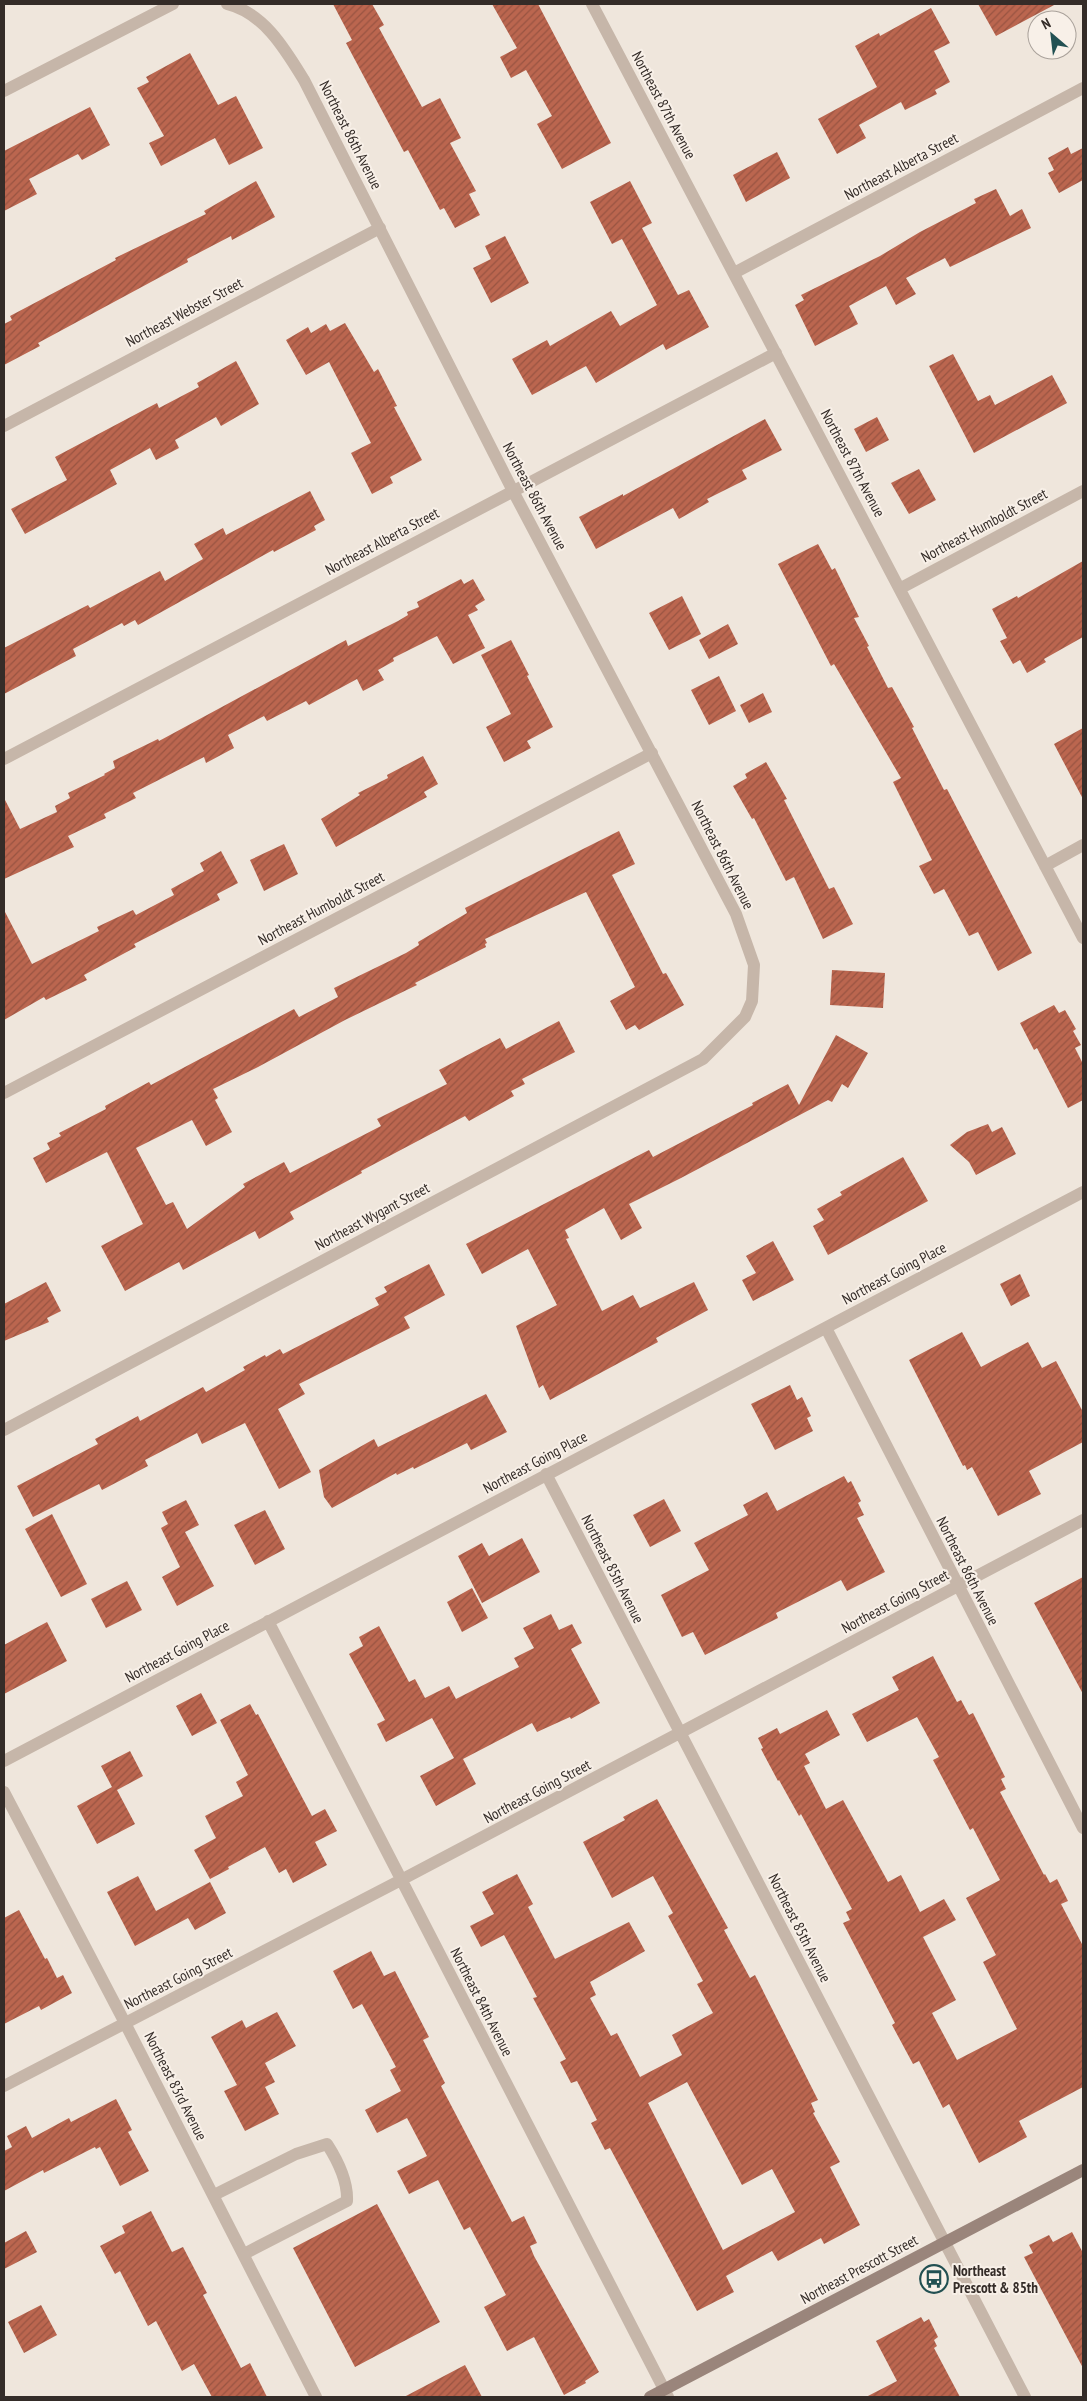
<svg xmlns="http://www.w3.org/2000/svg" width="1087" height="2401" font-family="'PT Sans Narrow',sans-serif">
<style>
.building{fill:url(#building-hatch);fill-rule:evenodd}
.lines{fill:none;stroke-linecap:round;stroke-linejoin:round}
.lane{stroke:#c6b6a9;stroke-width:12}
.street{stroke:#c6b6a9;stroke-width:12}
.secondary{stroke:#9a857b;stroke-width:12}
.labels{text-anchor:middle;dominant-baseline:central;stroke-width:4;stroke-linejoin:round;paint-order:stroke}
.street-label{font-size:15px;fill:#342c28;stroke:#f8f0e8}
.poi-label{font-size:15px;font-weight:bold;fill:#342c28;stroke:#f8f0e8;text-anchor:start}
</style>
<defs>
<pattern id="building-hatch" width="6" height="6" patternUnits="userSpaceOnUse" patternTransform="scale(1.25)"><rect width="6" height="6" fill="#bb664f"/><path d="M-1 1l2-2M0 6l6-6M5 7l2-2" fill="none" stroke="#995442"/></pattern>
</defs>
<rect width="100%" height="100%" fill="#efe6dc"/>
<path class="building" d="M333,4h39l12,21 -5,3 43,79 18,-9 21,40 -11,5 26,48 -7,3 11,21 -25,13 -11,-20 -4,2 -32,-60 -4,2 -58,-109 6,-3z
M492,4h46l73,139 -49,26 -25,-45 15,-8 -26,-46 -15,8 -11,-21 17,-9z
M978,4h78l-60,32z
M931,8l19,35 -16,8 16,31 -15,8 2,4 -32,16 -4,-8 -42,23 7,13 -29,16 -19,-35 59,-32 -22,-41 24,-13 1,3z
M190,53l28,52 18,-9 27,52 -34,17 -14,-27 -54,28 -12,-23 15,-7 -27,-48 12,-6 -3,-5z
M90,107l20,38 -28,15 -4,-6 -49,25 8,15 -33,17v-60z
M1068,147l3,7 12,-6v32l-24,13 -11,-20 6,-3 -6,-12z
M777,152l13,26 -44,24 -13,-27z
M256,181l19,36 -43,23 -1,-4 -44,23 1,3 -150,81 2,3 -36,19v-41l8,-4 -2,-4 106,-56 -1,-2 91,-44 -2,-3z
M630,181l22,42 -10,5 36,67 11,-5 20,37 -43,23 -3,-6 -67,39 -10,-17 -54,29 -20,-36 35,-19 3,6 61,-35 9,15 37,-21 -35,-66 -10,5 -22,-42z
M996,189l14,27 12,-7 9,19 -81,39 -5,-9 -39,20 10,16 -20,11 -10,-19 -37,20 9,18 -43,22 -20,-41 9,-5 -3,-5 79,-39 40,-24 56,-29 -2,-4z
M505,236l24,47 -38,20 -18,-35 18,-9 -6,-13z
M345,323l29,49 4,-3 19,37 -3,1 28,53 -32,17 3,6 -21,11 -21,-41 20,-10 -42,-81 -23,13 -20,-35 22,-13 3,6 15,-9 4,7z
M953,354l25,47 12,-6 5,10 57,-30 15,28 -93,50 -45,-87z
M236,361l23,43 -38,22 -5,-9 -41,23 4,8 -23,12 -6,-12 -40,22 7,14 -92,50 -14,-25 56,-29 -12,-23 102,-54 2,5 40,-21 -2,-4z
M877,417l12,23 -23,12 -12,-23z
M765,419l17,31 -40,20 5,9 -40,20 2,3 -30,17 -6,-11 -77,41 -17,-32 44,-23v2z
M919,469l17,31 -27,14 -18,-31z
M310,491l15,29 -11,6 2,4 -42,22 -1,-2 -135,75 -3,-5 -11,6 -2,-3 -49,26 3,7 -72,38v-46l84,-43 2,3 70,-37 5,10 38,-22 -9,-15 29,-16 3,7z
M818,544l14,26 3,-2 24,49 -5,1 15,28 -2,1 21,41 4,-1 22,40 -2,1 32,62 3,-1 85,164 -34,18 -20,-39 -9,4 -25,-47 -10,5 -15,-28 13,-6 -39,-78 8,-4 -67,-114 -3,2 -53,-102z
M1083,561v76l-39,22 2,3 -19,11 -7,-13 -7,4 -13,-23 7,-3 -15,-29 25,-13 1,2z
M461,579l3,5 9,-5 12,21 -10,6 3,4 -10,5 17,33 -32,16 -16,-28 -44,22 1,3 -16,9 6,10 -21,11 -6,-12 -48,26 -3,-4 -39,20 -3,-5 -36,19 6,13 -28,15 -2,-6 -71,36 3,5 -32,16 2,4 -38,18 6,11 -70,32v-81l16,31 37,-17 -2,-6 15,-8 -2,-5 37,-18 -1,-1 11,-6 -2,-7 45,-22 1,2 187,-101 2,6 50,-25 10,-6 -1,-3 12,-5 -2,-5z
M682,596l19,38 -32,16 -20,-37z
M728,624l10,20 -29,15 -10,-19z
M511,640l18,35 -2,1 26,51 -26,14 4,7 -27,14 -18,-35 25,-13 -30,-59z
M719,676l17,35 -27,14 -18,-35z
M763,693l9,19 -23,11 -9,-18z
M1083,728v71l-29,-55z
M423,756l15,28 -14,8 3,5 -91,50 -15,-28 39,-24 -2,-2 30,-15 -1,-3z
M766,762l21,37 -3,1 45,89 5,-2 19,37 -30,15 -29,-62 -8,4 -32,-63 -2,1 -19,-33 14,-8 -2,-4z
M619,831l16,33 -23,11 51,99 3,-1 18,32 -45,25 -4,-5 -9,5 -16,-29 25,-14 -49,-95 -101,47 2,4 -2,1 1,3 -71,36 2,2 -72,35 -87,47 -45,22 5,9 -3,2 17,32 -26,14 -14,-26 -56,28 30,57 7,-3 14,27 58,-42 -2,-3 41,-22 6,11 91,-47 -4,-7 70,-35 -8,-14 61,-32 6,11 53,-28 16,31 -53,27 3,5 -14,7 3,5 -45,25 -4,-5 -104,55 1,2 -72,39 4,7 -35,20 -4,-8 -72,39 -4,-8 -54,29 -24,-45 42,-22 -36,-72 -61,31 -13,-25 17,-9 -3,-6 14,-7 -2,-3 47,-24 -1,-3 44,-24 2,3 143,-76 5,8 39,-20 -4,-9 72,-35 13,-8 -1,-3 49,-29 -2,-5z
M284,844l14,30 -34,17 -14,-31z
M221,851l17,32 -21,11 3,6 -86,44 2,3 -52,28 3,5 -41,20 -2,-3 -40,23v-110l28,54 67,-33 -2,-4 36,-17 3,5 38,-20 -3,-6 33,-18 -4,-8z
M832,970l53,3 -2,35 -53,-3z
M1054,1005l5,8 6,-3 11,19 -3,2 8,14 -6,3 8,16v36l-15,8 -31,-60 -3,2 -14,-27z
M836,1035l32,18 -20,35 -6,-4 -10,18 -4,-2 -147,78 -52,26 13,24 -21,12 -17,-32 -39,22 4,8 -3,1 36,72 31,-16 7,13 54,-26 14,28 -52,28 2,4 -108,58 -7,-15 -4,3 -23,-62 41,-21 -29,-56 -46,25 -16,-30 183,-94 4,7 100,-52 -1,-2 36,-19 11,21z
M988,1124l4,8 10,-5 14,27 -40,21 -7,-13 -19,-17 17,-13z
M903,1157l25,44 -100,54 -15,-29 11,-6 -7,-11 25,-14 -2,-3z
M773,1241l21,39 -41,21 -11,-21 14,-7 -10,-17z
M429,1264l16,31 -41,22 6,11 -111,56 6,10 -27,15 33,63 -32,17 -34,-66 -43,21 -5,-11 -52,27 3,6 -46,24 -3,-6 -66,33 -16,-31 81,-42 -3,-5 43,-23 2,5 63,-34 3,5 39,-22 -2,-3 22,-12 1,2 14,-8 3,5 96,-49 -4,-7 12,-6 -3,-5z
M1020,1274l10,22 -19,10 -11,-22z
M46,1282l15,29 -14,7 2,4 -45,19v-37z
M962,1332l19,35 47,-25 14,26 14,-7 27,51v30l-54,29 12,23 -43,22 -26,-49 -5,3 -2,-5 -2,1 -54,-106z
M790,1385l7,15 5,-3 9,19 -4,2 6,13 -38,19 -24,-46z
M486,1394l21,38 -36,18 -4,-7 -53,26 -1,-2 -16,8 -1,-2 -64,35 -8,-11 -5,-27 55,-31 4,8z
M844,1476l4,7 3,-2 10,20 -3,2 6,12 -7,3 28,54 -38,19 -6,-11 -65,33 2,5 -73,37 -12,-23 -11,5 -21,-42 48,-25 -15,-27 54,-28 -5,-10 24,-13 10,19z
M664,1499l17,32 -31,16 -17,-32z
M186,1500l13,25 -14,7 29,54 -37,20 -15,-29 18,-10 -19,-39 7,-4 -6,-12z
M265,1510l20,39 -30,16 -21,-40z
M52,1514l35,70 -26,13 -36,-68z
M522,1538l18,34 -58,31 -24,-47 24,-13 7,13z
M1083,1577v117l-49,-91z
M127,1581l15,29 -36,18 -15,-29z
M472,1588l16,30 -26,14 -15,-30z
M551,1614l8,16 13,-6 10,19 -11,6 29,54 -29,16 -1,-2 -33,15 -5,-9 -69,36 13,25 -40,22 -16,-30 34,-18 -22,-40 -46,24 -9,-18 8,-4 -36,-66 14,-8 -4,-9 20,-11 30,56 6,-3 10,19 24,-12 7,13 63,-32 -5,-9 20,-10 -11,-20z
M47,1622l20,39 -63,33v-49z
M933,1656l24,46 4,-2 8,15 4,-2 32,64 -4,2 5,10 -6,3 44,83 1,-1 5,9 7,-4 11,22 -7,3 22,42v141l-64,34 8,16 -48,26 -30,-59 -6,4 -24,-47 -6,3 -21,-39 3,-2 -52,-100 7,-3 -4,-8 6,-3 -51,-95 -2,2 -20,-36 -1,1 -17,-32 2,-1 -5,-10 19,-10 3,6 47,-24 13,25 -35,19 5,9 -6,3 22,43 17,-9 45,82 13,-7 19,37 24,-13 12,21 -33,17 33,63 -24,13 25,47 60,-31 -34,-67 13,-7 -30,-57 34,-18 -27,-52 -3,2 -37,-70 6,-3 -22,-40 -50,25 -15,-28 47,-24 -7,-13z
M201,1693l16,30 -25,13 -16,-30z
M250,1704l6,11 2,-1 54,102 13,-7 12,22 -22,11 12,23 -34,18 -7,-14 -7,4 -14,-26 -37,20 1,2 -19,10 -16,-29 22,-12 -11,-22 38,-20 -7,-14 12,-7 -28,-55z
M130,1751l13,25 -26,14 18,34 -38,20 -20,-38 35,-19 -11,-21z
M657,1799l71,129 -4,2 26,48 5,-3 63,125 -7,3 4,9 -2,1 27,49 -10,5 30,58 -36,19 -3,-6 -43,23 -6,-10 -46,25 8,16 -37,19 -87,-163 -5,2 -14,-27 6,-3 -20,-39 -6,2 -11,-21 6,-3 -33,-61 4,-1 -33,-62 -23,12 -11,-21 24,-12 -12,-22 35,-18 16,30 -5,3 27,52 74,-37 16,29 -55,31 6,13 -6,3 21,38 6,-3 23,44 42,-22 -10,-20 41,-22 -16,-29 6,-3 -35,-65 5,-3 -20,-37 -41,22 -29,-56 42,-22 -2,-3zM687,2082l55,103 30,-16 23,43 -72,38 -75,-147z
M138,1876l18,35 54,-29 16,31 -31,17 -7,-12 -53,28 -28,-54z
M19,1910l26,49 2,-1 10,20 6,-3 9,18 -31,17 -2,-4 -35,18v-106z
M371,1951l13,25 11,-5 34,66 -6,3 22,43 -4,3 71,136 12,-6 13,27 -7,3 4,10 65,116 -14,9 1,2 -22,12 -30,-58 -27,14 -23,-44 22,-12 -36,-68 -6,3 -26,-50 -29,14 -12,-23 30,-15 -20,-38 -30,15 -12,-23 36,-19 -11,-21 6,-3 -34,-63 -9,5 -20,-38z
M277,2012l19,34 -31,17 10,19 -10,5 14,27 -34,17 -21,-40 13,-6 -26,-48 31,-17 4,8z
M116,2099l16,31 -4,2 21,39 -29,15 -20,-39 -4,2 -1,-2 -51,26 -1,-3 -39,21v-40l8,-4 -5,-11 19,-10 6,12 37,-20 2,4z
M377,2204l63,118 -85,45 -62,-119z
M151,2211l21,41 11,-5 24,46 -4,2 38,73 9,-5 17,34h-55l-18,-33 -12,7 -26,-50 -8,5 -28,-55 -5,3 -15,-28 25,-13 -3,-7z
M26,2231l11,21 -33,17v-26z
M1072,2232l11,21v115l-59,-111 9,-4 -4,-8 20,-10 4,7z
M41,2305l16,30 -33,18 -16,-31z
M921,2317l3,5 5,-3 9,18 -4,3 3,6 -3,2 26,49h-94l31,-16 -21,-40z
M465,2365l17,32h-78z"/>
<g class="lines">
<path class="lane" d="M214,2195l82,-41 31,-10c11,17 21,37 20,57l-103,53"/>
<path class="street" d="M592,4l491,934
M4,91l169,-87
M734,273l349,-185
M4,426l376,-198
M901,588l182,-97
M4,759l772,-406
M1045,866l38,-21
M4,1093l648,-340
M826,1328l257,500
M4,1430l699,-371 42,-42 7,-16 2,-36 -18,-51 -223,-423 -209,-411c-19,-31 -40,-67 -77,-76
M546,1474l479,923
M268,1621l400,776
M4,1761l1079,-569
M4,1792l121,231 191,374
M4,2086l397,-206 682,-360"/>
<path class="secondary" d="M650,2397l433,-227"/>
</g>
<defs>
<symbol id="bus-ring" viewBox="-11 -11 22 22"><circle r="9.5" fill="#f8f0e8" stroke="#225052" stroke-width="1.5"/><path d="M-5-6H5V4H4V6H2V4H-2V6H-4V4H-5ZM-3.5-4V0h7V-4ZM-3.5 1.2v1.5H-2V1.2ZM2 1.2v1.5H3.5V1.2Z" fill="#225052"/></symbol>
</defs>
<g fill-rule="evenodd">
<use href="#bus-ring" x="918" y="2263" width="32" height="32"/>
</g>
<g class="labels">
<g class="street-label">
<text transform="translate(664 105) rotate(62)">Northeast 87th Avenue</text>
<text transform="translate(351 135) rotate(63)">Northeast 86th Avenue</text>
<text transform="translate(901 166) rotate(-28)">Northeast Alberta Street</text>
<text transform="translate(184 312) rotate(-28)">Northeast Webster Street</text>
<text transform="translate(853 463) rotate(62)">Northeast 87th Avenue</text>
<text transform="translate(535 496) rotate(62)">Northeast 86th Avenue</text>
<text transform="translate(984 525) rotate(-28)">Northeast Humboldt Street</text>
<text transform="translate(382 541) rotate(-28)">Northeast Alberta Street</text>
<text transform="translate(723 855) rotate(63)">Northeast 86th Avenue</text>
<text transform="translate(321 908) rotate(-28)">Northeast Humboldt Street</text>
<text transform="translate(372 1216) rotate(-28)">Northeast Wygant Street</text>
<text transform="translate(894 1273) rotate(-28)">Northeast Going Place</text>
<text transform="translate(535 1462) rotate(-28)">Northeast Going Place</text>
<text transform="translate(613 1569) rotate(63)">Northeast 85th Avenue</text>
<text transform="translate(968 1571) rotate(63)">Northeast 86th Avenue</text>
<text transform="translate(895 1601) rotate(-28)">Northeast Going Street</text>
<text transform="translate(177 1651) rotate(-28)">Northeast Going Place</text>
<text transform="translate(537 1791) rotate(-28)">Northeast Going Street</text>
<text transform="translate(800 1928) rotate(63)">Northeast 85th Avenue</text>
<text transform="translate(178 1978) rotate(-27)">Northeast Going Street</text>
<text transform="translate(482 2002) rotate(63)">Northeast 84th Avenue</text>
<text transform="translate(176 2086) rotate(63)">Northeast 83rd Avenue</text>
<text transform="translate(859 2269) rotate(-28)">Northeast Prescott Street</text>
</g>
<g class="poi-label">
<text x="953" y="2270">Northeast<tspan x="953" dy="17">Prescott &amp; 85th</tspan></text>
</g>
</g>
<rect width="1087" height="2401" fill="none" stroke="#342c28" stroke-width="10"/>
<g transform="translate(1052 35) rotate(332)"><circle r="24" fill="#f8f0e8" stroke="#aaa29b"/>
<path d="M0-4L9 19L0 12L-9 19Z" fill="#225052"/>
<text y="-8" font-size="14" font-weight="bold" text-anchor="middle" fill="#342c28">N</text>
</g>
</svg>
